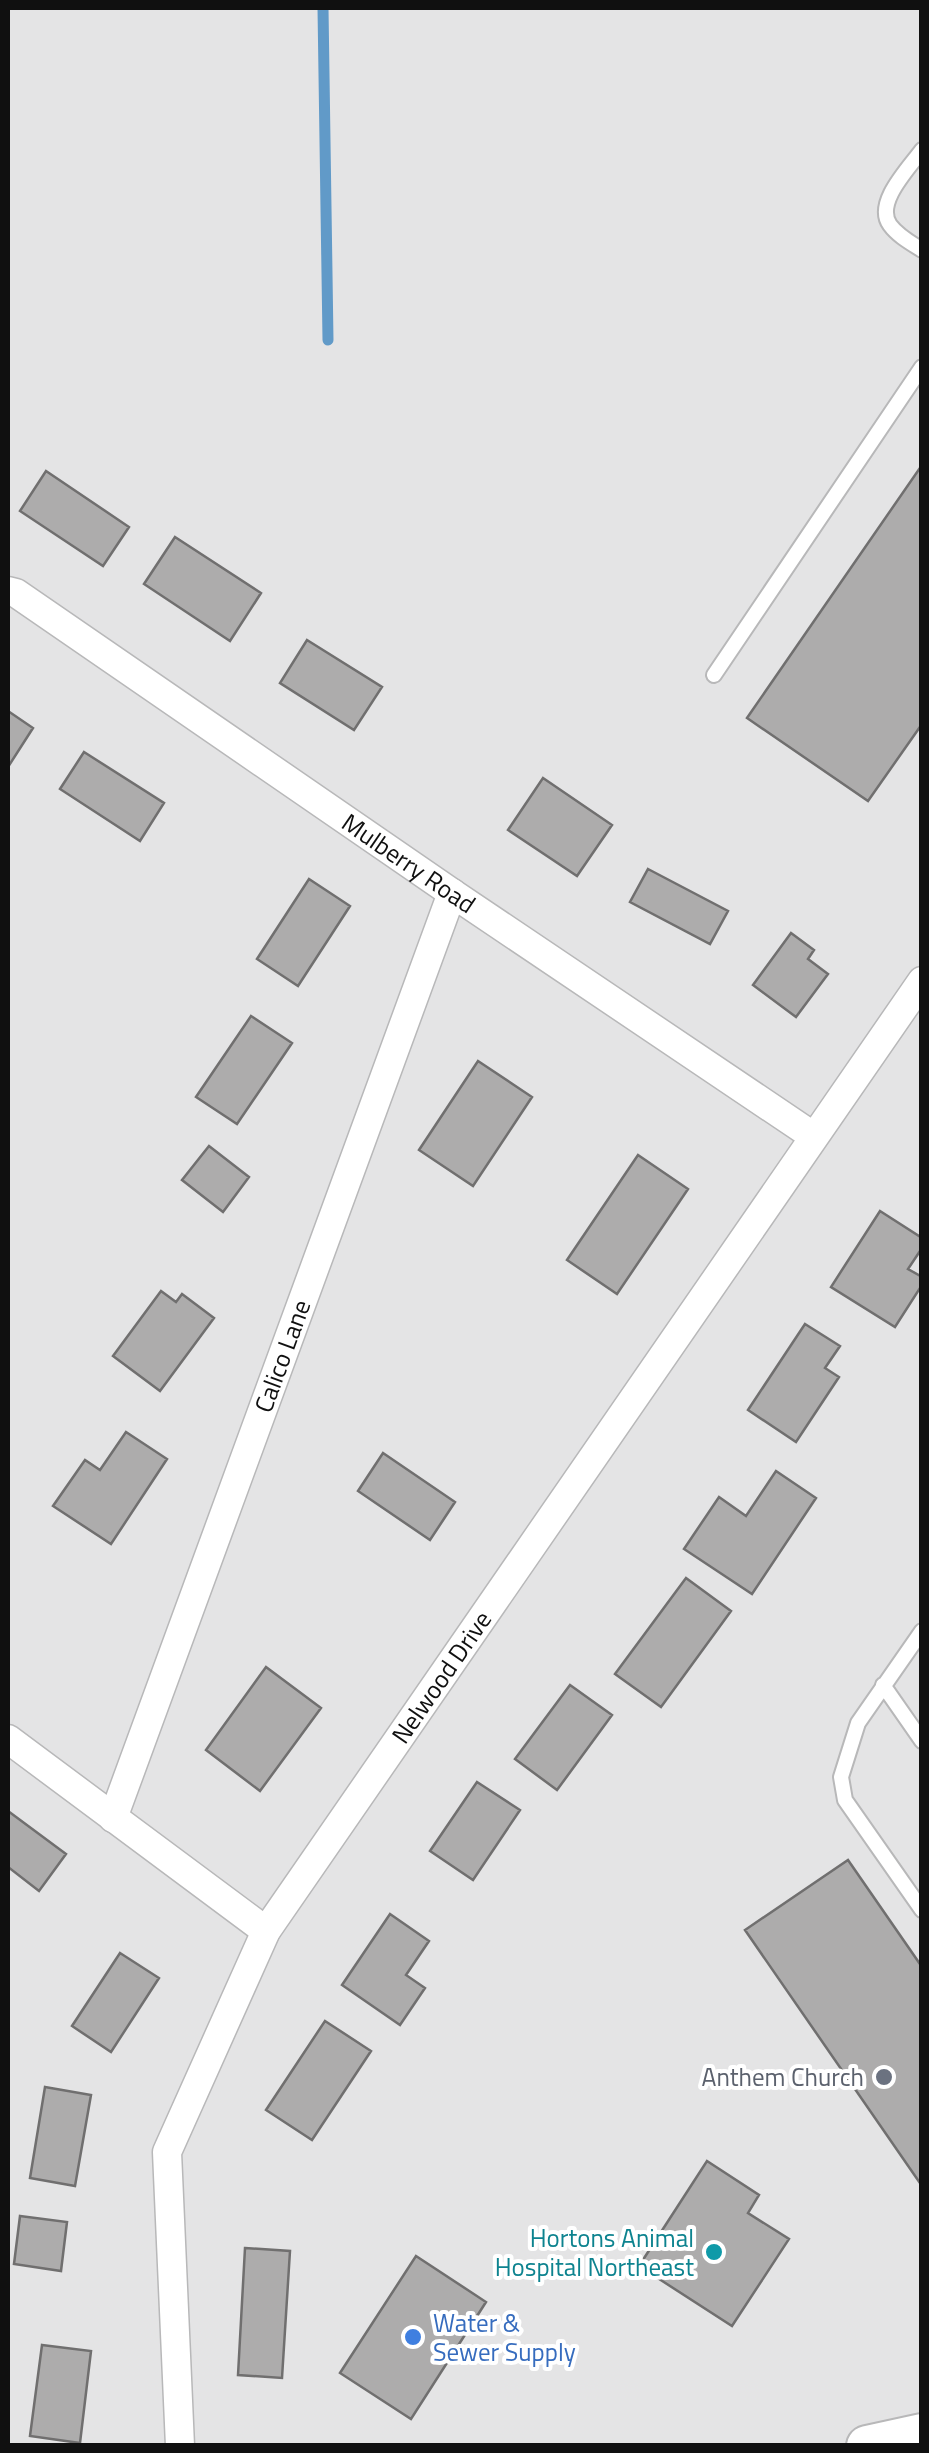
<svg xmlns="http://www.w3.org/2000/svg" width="929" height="2453" font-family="'Titillium Web',sans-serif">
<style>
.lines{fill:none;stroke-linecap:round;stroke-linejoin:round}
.stream{stroke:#619ac8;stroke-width:11}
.building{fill:#adacac;stroke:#706f6f;stroke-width:2.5}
.lane-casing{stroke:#b8b8b9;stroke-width:18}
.street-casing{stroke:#b8b8b9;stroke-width:31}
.secondary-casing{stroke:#b8b8b9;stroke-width:44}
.lane{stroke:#fff;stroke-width:14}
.street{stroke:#fff;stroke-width:28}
.secondary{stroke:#fff;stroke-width:40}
.worship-dot{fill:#6b7280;stroke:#fff;stroke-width:4}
.culture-dot{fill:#0f9aa8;stroke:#fff;stroke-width:4}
.shop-dot{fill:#3f7fe0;stroke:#fff;stroke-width:4}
.labels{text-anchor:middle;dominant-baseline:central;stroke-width:8;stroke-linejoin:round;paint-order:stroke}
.street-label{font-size:25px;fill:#101010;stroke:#fff}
.worship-label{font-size:25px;fill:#5b616d;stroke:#fff;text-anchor:end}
.culture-label{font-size:25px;fill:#0d838f;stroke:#fff;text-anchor:end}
.shop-label{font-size:25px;fill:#366cbe;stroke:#fff;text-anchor:start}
</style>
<rect width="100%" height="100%" fill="#e4e4e5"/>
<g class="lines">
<path class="stream" d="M323,8l5,332"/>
</g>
<path class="building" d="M922,465v259l-54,77 -121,-83z
M46,471l83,56 -26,39 -83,-55z
M175,537l86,56 -31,48 -86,-57z
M307,640l75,47 -28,43 -74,-47z
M8,711l25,17 -25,39z
M84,752l80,51 -24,38 -80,-52z
M543,778l69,47 -35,51 -69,-46z
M648,869l80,42 -18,33 -80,-42z
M309,879l41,27 -52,80 -41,-27z
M791,933l23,17 -6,9 20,15 -32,43 -43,-32z
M251,1016l41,27 -55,81 -41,-27z
M478,1061l54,36 -59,89 -54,-36z
M209,1146l40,31 -26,35 -41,-32z
M638,1155l50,34 -71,105 -50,-34z
M880,1211l42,27v10l-14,21 14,8v8l-27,42 -64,-40z
M161,1291l15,11 6,-8 32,24 -54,73 -47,-35z
M805,1324l35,22 -15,22 14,9 -43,65 -48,-32z
M126,1432l41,27 -56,85 -58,-38 32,-46 15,10z
M383,1453l72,49 -25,38 -72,-49z
M776,1471l40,27 -64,96 -68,-45 35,-52 27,19z
M686,1578l45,33 -70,96 -46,-33z
M266,1667l55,41 -61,83 -54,-41z
M570,1685l42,30 -55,75 -42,-31z
M477,1782l43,28 -47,70 -43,-29z
M8,1811l58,43 -27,37 -31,-24z
M848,1860l74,107v219l-177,-256z
M390,1914l39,27 -23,34 19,13 -25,37 -58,-40z
M120,1953l39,25 -48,74 -39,-26z
M325,2021l46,30 -59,89 -46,-30z
M45,2087l46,8 -16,91 -45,-8z
M707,2161l52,34 -11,18 41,26 -57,87 -93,-60z
M20,2216l47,6 -6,49 -47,-7z
M245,2248l45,3 -8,127 -44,-3z
M416,2256l70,46 -75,117 -71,-46z
M42,2345l49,6 -11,92 -50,-7z"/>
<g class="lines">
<defs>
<path id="lane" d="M922,150c-13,18 -48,53 -32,75 8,11 21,18 32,25
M714,675l208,-308
M922,1631l-64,92 -17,54 4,23 77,110
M883,1685l39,56"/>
<g id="street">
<path id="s1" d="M8,591l8,2 436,300 361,243"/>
<path d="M8,1739l258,192"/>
<path id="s2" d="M113,1818l339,-925"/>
<path id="s3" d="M180,2446l-13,-294 99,-221 656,-950"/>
</g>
<path id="secondary" d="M867,2446l55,-12"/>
</defs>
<use href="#lane" class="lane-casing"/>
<use href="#street" class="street-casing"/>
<use href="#secondary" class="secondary-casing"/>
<use href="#lane" class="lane"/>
<use href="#street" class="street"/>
<use href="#secondary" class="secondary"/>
</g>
<circle class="worship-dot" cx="884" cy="2077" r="10"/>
<circle class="culture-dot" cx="714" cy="2252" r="10"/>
<circle class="shop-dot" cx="413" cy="2337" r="10"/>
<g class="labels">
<g class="street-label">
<text stroke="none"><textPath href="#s1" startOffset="485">Mulberry Road</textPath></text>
<text stroke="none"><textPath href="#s2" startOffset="492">Calico Lane</textPath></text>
<text stroke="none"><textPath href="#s3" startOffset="845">Nelwood Drive</textPath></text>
</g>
<g class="worship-label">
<text x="864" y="2077">Anthem Church</text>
</g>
<g class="culture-label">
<text x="694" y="2238">Hortons Animal<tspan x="694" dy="29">Hospital Northeast</tspan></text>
</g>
<g class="shop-label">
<text x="433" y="2323">Water &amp;<tspan x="433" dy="29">Sewer Supply</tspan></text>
</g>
</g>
<rect width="929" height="2453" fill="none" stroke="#101010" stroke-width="20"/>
</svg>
